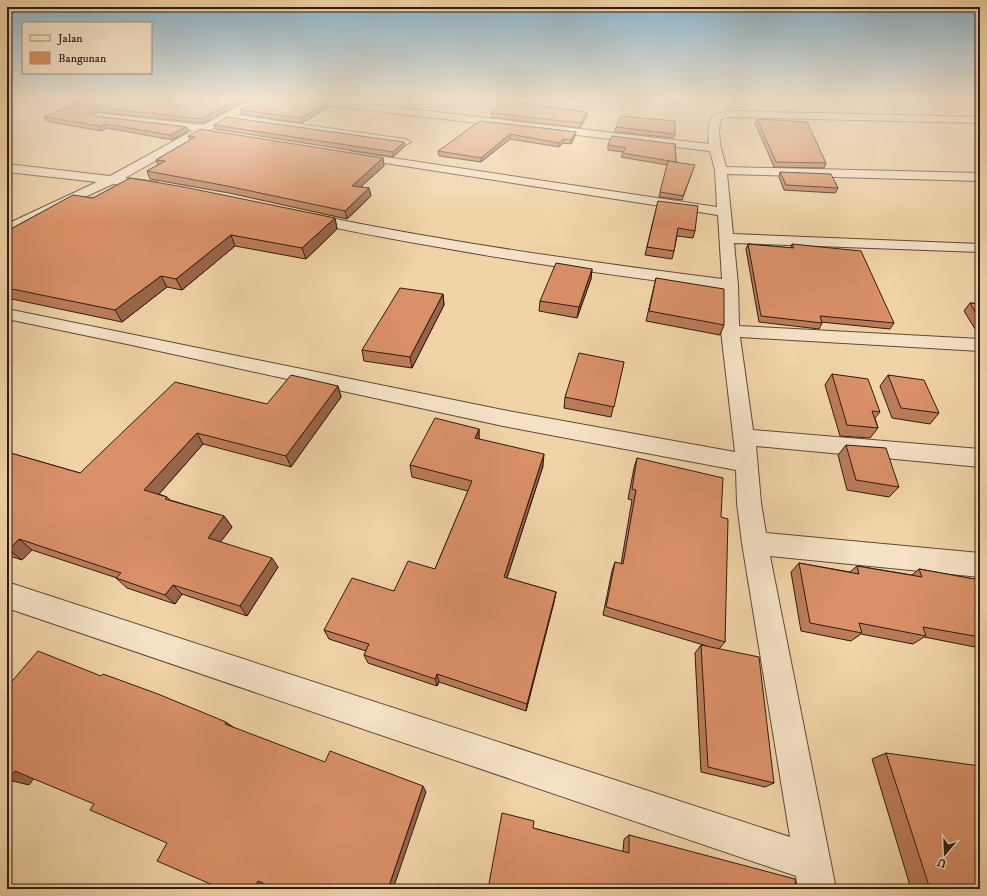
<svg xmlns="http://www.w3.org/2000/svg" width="987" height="896" font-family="'IM FELL DW Pica',serif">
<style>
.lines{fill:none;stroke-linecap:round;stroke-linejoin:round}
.street-casing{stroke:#5e4a37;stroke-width:2}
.street{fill:#f5e2c6;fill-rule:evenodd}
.wall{fill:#bb7c59;stroke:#2e1c12}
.shaded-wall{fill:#996549;stroke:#2e1c12}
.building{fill:#da9068;stroke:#2e1c12}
</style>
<rect width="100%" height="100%" fill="#f0d3a7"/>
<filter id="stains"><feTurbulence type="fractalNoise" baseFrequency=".005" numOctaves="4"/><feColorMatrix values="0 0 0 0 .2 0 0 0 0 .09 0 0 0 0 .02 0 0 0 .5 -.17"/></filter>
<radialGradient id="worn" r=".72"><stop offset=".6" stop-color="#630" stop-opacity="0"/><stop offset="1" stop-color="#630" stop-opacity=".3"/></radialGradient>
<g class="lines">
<defs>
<path id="street" d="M252,99h11l-26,16 168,24 6,3 -6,3 -177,-25 -103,58 32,4 2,3 -2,3 -4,1 -40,-5 -106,49v-9l90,-42 -90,-10v-8l103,12 84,-46 -97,-11 -4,-1 -1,-2 1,-2 4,-1 106,12z
M296,99h26l387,45c-1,-10 -1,-20 4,-29l15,-4 252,6v6l-252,-6 -7,2c-5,16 1,32 5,48l254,6v8l-253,-7 6,60 247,10v8l-246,-9 4,42 1,41 241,13v12l-240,-14 13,93 227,19v18l-224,-21 5,57 5,30 214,20v24l-210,-21 66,333h-38l-2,-13 -789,-268v-26l783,255 -48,-294 -5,-40 -1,-33 -233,-44 -376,-82 -120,-25v-10l496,101 232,42 -14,-121 1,-42c-95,-12 -190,-25 -284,-42 -46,-8 -92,-16 -137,-27l-2,-3 2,-3 5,-1c138,29 276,48 416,66l-4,-64 -365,-57 -4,-1 -2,-2 2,-2 4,-1 364,55 -2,-37 -5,-19 -409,-49z"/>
</defs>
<use href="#street" class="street-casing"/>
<use href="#street" class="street"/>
</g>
<path class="wall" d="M88,99h162l-47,24 -106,-11 -4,1 -2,2 4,1 91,11 2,4 -16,9 -65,-12 -6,3 -55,-10 -2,-4z
M300,99l29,8 -27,16 -61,-9 -1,-4z
M331,99h12l-2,1z
M491,113l96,3 -7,12 -89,-11z
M757,119l69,44 -2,5 -50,-1 -19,-44z
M480,121l96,11 -1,4 -4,8 -8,-1 -4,4 -49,-8 -29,23 -42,-6 -1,-5z
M214,125l191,21 -12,11 -178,-28z
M616,127l59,7 -1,4 -59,-6z
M188,136l195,22 1,8 -24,21 9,1 2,8 -24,23 -118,-26 -79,-14 -3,-8 11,-6 -2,-5 34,-20z
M675,144l1,18 17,8 -11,30 -23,-3 8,-32 -46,-8 2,-5 -15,-2v-5z
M780,172l58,16 -3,5 -51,-3 -5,-13z
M93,198l242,20 2,11 -31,30 -71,-13 -53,44 -15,-3 -45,35 -115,-24v-67z
M658,201l37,30 -2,7 -16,-2 -3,15 -2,8 -27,-4z
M748,244l43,4 1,-4 102,79 -4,6 -69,-7 1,1 -3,6 -60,-7 -13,-73z
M592,269l-1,10 -14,39 -38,-7 1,-10z
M656,278l68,47 -4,10 -74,-14z
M443,294l1,11 -32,63 -48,-7 -2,-11z
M970,303l10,1v33l-16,-26z
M624,362l-13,55 -47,-9 1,-11z
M832,374l48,38 -5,6 3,10 -8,10 -30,-2 -15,-51z
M888,375l51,38 -9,11 -38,-6 -12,-32z
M338,386l3,11 -50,70 -88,-23 -44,50 8,3 3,3 54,16 8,11 -12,15 58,25 -31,49 -65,-22 -7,10 -48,-16 -11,-10h1l-85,-28 -10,10 -15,-5v-103l73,21 187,-69z
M479,429v10l64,27 -36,112 49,14 -2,10 -28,109 -87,-29 -2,4 -69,-23 -4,-8 2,-4 -37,-12 -5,-9 70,-39 41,-22 33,-78 -56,-14 -2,-12z
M846,445l53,42 -10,10 -42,-7 -9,-35z
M637,458l84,59 4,125 -6,7 55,134 -9,4 -64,-15 -6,-119 6,-8 6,1 -104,-31 9,-44 3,-9 6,2 11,-64 -4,-1 6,-31z
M799,563l51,9 7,-6 55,9 7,-6 55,10 4,-3h2v72l-56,-11 -11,7 -52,-10 -10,7 -50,-10 -10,-59z
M886,753l94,136h-69l-39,-130z
M533,828l90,24 1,-13 5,-4 167,54h-308z"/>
<path class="shaded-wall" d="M241,99h9l-47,24 -2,-4z
M328,103l1,4 -27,16 -1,-5z
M95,107l2,5 -4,1 -2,2 -1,-1 -1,-3 2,-3z
M587,112v4l-7,12 1,-5z
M105,124l2,4 -6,3 -2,-5z
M186,127l2,4 -16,9 -2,-5z
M576,132l-1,4 -4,8v-4z
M510,134v5l-29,23v-4z
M563,139v4l-4,4v-4z
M404,142l1,4 -12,11v-5z
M383,158l1,8 -31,28 -1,-8z
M369,188l2,8 -24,23 -2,-8z
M335,218l2,11 -31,30 -4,-11z
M231,235l4,11 -53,44 -6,-11z
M592,269l-1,10 -14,39 2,-11z
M161,276l6,11 -45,35 -7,-12z
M443,294l1,11 -32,63 -2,-11z
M338,386l3,11 -50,70 -5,-11z
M479,429v11l-4,-2z
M197,433l6,11 -50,57 -9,-11z
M544,454l-1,12 -39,121v-10z
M224,516l8,11 -16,21 -8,-10z
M19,539l13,11 -10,10 -13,-10z
M272,558l6,9 -31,49 -7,-10z
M173,585l9,9 -7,10 -10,-9z
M556,592l-2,10 -28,109 1,-7z
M437,674l2,8 -2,4 -2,-7z
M226,722l11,8 -12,-6z
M15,771l20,6 -6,8 -21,-5z
M423,786l3,6 -33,97h-5z
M258,881l10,2 -2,6h-12z"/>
<path class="building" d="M88,99h153l-40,20 -106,-12 -4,1 -2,3 1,3 5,2 91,11 -16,8 -65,-11 -6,2 -55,-9z
M259,99h41l28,4 -27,15 -61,-8z
M507,101l80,11 -6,11 -90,-10z
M621,116l54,5v13l-59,-7z
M227,117l177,25 -11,10 -179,-27z
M757,119l50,3 19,41 -50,-1z
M480,121l96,11 -5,8 -8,-1 -4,4 -49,-9 -29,24 -43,-7z
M200,129l183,29 -31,28 17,2 -24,23 -118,-25 -80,-15 18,-10 -9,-1 39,-23 -7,-1z
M612,136l63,8 1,18 -54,-9 4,-5 -18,-3z
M668,161l27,4 -12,31 -23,-4z
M780,172l51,2 7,14 -52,-3z
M130,178l54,9 151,31 -33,30 -71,-13 -55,44 -15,-3 -46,34 -108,-22v-57l66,-36 20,3z
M658,201l40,5 -3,25 -17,-3 -4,23 -27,-4z
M748,244l46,4 -2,-4 69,7 33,72 -74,-7 2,7 -61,-7z
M556,263l36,6 -13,38 -39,-6z
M656,278l68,11v36l-75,-14z
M400,288l43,6 -33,63 -48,-7z
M970,303l10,1v16z
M579,353l45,9 -10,45 -49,-10z
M832,374l36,5 12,33 -8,-1 6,17 -31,-3z
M291,375l47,11 -52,70 -89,-23 -53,57 23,7 -2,2 59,17 -16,22 64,20 -32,48 -67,-21 -8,10 -49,-17 5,-5 -102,-34 -10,11 -2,-1v-97l73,21 95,-91 92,22z
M888,375l36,5 15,33 -38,-5z
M435,418l44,11 -4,9 69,16 -40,123 52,15 -29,112 -90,-30 -2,5 -71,-24 5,-11 -45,-14 28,-52 42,13 14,-30 27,8 37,-88 -62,-16z
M846,445l40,3 13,39 -43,-7z
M637,458l86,20 -2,39 7,2 -3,123 -119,-35 9,-45 8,2 13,-74 -4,-1z
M799,563l60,11 -2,-8 65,11 -3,-8 61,11 -2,-4h2v61l-57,-10 3,9 -67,-13 3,10 -52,-10z
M701,645l58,12 15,126 -66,-16z
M38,651l63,25 2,-2 55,20 68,28 -1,2 100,38 5,-11 93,35 -35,103h-113l-17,-8 -4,8h-32l-65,-28 10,-18 -77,-33 4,-6 -79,-33 -7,9 -1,-1v-92z
M886,753l94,13v123h-50z
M502,813l32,8 -1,7 96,25v-18l166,44 1,10h-308z"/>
<linearGradient id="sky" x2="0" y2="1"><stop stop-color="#89b5d1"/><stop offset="0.44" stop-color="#f8ebd7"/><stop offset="1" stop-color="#f8ebd7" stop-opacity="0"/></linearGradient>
<rect width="987" height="224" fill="url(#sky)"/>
<rect width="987" height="896" fill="none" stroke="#f0d3a7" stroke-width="24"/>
<rect x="8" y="8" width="971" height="880" fill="none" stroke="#2e1c12" stroke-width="2"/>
<rect x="12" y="12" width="963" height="872" fill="none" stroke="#2e1c12"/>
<rect x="22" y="22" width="130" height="52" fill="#f5e2c6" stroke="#a5937e"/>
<rect x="30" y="35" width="20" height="6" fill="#f5e2c6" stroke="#a5937e"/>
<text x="58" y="42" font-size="12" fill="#2e1c12">Jalan</text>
<rect x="30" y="52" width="20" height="12" fill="#da9068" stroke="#a5937e"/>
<text x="58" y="62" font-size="12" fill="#2e1c12">Bangunan</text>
<g transform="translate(945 854) rotate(199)" stroke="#f5e2c6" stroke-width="3" paint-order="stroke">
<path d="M0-3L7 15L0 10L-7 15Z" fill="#2e1c12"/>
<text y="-6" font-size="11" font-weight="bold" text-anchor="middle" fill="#2e1c12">U</text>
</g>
<rect width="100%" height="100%" filter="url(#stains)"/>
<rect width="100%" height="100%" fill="url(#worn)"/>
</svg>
